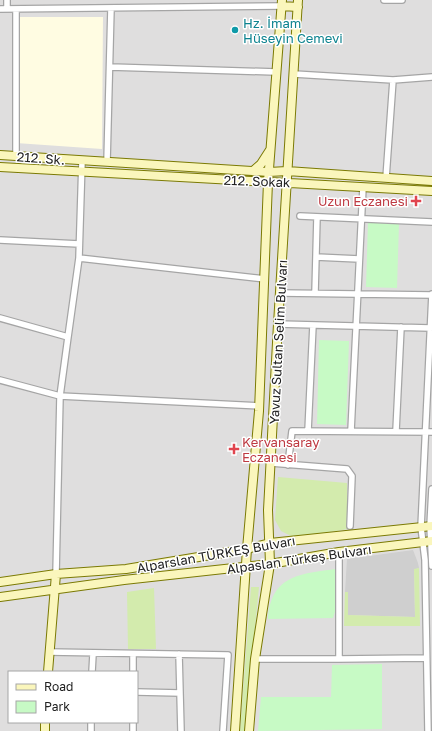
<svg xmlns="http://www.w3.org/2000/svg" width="432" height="731" font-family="'Golos Text',sans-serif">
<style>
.residential{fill:#dfdede;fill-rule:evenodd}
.education{fill:#fffce2}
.religious{fill:#cfcfcf}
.grass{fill:#d3ebad}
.park{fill:#c7fac5}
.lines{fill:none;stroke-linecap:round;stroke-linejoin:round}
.street-casing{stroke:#a5a5a5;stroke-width:8}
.secondary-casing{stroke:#7b7a04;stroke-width:10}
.street{stroke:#fff;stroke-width:5.5}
.secondary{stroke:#faf6bc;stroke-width:8}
.culture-dot{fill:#0f9aa8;stroke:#fff;stroke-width:1.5}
.health-dot{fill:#e0444e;stroke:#fff;stroke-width:1.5}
.labels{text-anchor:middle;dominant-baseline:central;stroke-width:3;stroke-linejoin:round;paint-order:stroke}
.culture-label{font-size:13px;fill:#0d838f;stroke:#fff;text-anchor:start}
.street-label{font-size:13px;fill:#212121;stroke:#fff}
.health-label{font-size:13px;fill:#be3a42;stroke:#fff;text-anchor:end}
</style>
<rect width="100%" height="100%" fill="#f1ede7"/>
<path class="residential" d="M0,0h432v731h-432zM9,672h128v50h-128z"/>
<path class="education" d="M18,17h85l-1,132 -86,-6z"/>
<path class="religious" d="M413,550l5,13 1,5 -5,2 1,47 -67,-2v-23h-3l2,-33z"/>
<path class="grass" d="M278,477l69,6 1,46 -53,9 -14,-7 -6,-11z
M419,568l1,58h-76l1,-34h3v23l67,2 -1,-48z
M251,587h8l-14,144h-5z
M154,588l2,61h-28l-1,-57z"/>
<path class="park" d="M368,222l31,2 -2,64 -31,-1z
M319,340l30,1 -3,84 -29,-1z
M335,569v43l-2,6 -65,1c3,-44 32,-45 67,-50z
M382,664v65l-124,2 3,-34h70l1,-32z"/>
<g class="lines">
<defs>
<path id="street" d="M384,0h18
M0,9l281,-3
M7,9v-9
M110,67l166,5
M294,74l99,6 39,-3
M16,155v-146
M107,162l4,-154
M386,178l7,-98
M300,216l132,6
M0,240l79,4
M316,257l43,2
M79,258l186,21
M280,293l152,2
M315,293l2,-76
M0,318l68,19 -8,59 -60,-16
M278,324l152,4
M68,337l11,-79 3,-97
M308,431l5,-106
M351,431l12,-244
M396,431l5,-104
M271,463l76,6 5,7 -2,50
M288,465l4,-34 140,1
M432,489l-2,37 2,40
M339,552v107l87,-1
M56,574l4,-178 199,10
M49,652l179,3 -5,76
M133,654v18
M179,654l2,77
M255,659h84
M92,672l1,-18
M137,692l43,1
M91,731v-9
M133,731v-9
M428,731l-3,-171 -4,-33 11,-233"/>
<path id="secondary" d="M281,6l17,1
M0,155l269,17 18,-1 145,10
M0,167l432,24
M253,171l8,-7 9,-14
M0,582l56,-8 70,-5 121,-20 23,-6 162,-17
M0,597l124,-17 146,-16 69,-12 93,-11
M48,672l8,-98
M45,731v-9
M235,731l12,-182 12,-138 9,-229 14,-182
M249,731l6,-72 15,-95 -2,-54 10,-186 20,-324"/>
</defs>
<use href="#street" class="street-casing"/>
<use href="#secondary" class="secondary-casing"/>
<use href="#street" class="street"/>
<use href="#secondary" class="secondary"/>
</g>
<circle class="culture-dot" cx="235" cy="30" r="4"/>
<g class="health-dot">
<path d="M414 195h4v4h4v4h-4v4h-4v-4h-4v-4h4z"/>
<path d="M232 443h4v4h4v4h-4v4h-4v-4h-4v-4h4z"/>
</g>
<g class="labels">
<g class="culture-label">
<text x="243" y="23">Hz. İmam<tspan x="243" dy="15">Hüseyin Cemevi</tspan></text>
</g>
<g class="street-label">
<text transform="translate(41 158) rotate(4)">212. Sk.</text>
<text transform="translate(257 181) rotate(2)">212. Sokak</text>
<text transform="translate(278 342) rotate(-87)">Yavuz Sultan Selim Bulvarı</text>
<text transform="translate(216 554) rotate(-10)">Alparslan TÜRKEŞ Bulvarı</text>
<text transform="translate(299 559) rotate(-8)">Alpaslan Türkeş Bulvarı</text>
</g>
<g class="health-label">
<text x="408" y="201">Uzun Eczanesi</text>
<text x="242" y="442" text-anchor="start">Kervansaray<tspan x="242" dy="15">Eczanesi</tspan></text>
</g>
</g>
<rect x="8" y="671" width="130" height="52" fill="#ffffff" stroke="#a6a6a6"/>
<rect x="16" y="684" width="20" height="6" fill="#faf6bc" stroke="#a6a6a6"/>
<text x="44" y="691" font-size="12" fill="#212121">Road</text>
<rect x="16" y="701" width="20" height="12" fill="#c7fac5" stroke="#a6a6a6"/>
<text x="44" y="711" font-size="12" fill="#212121">Park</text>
</svg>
